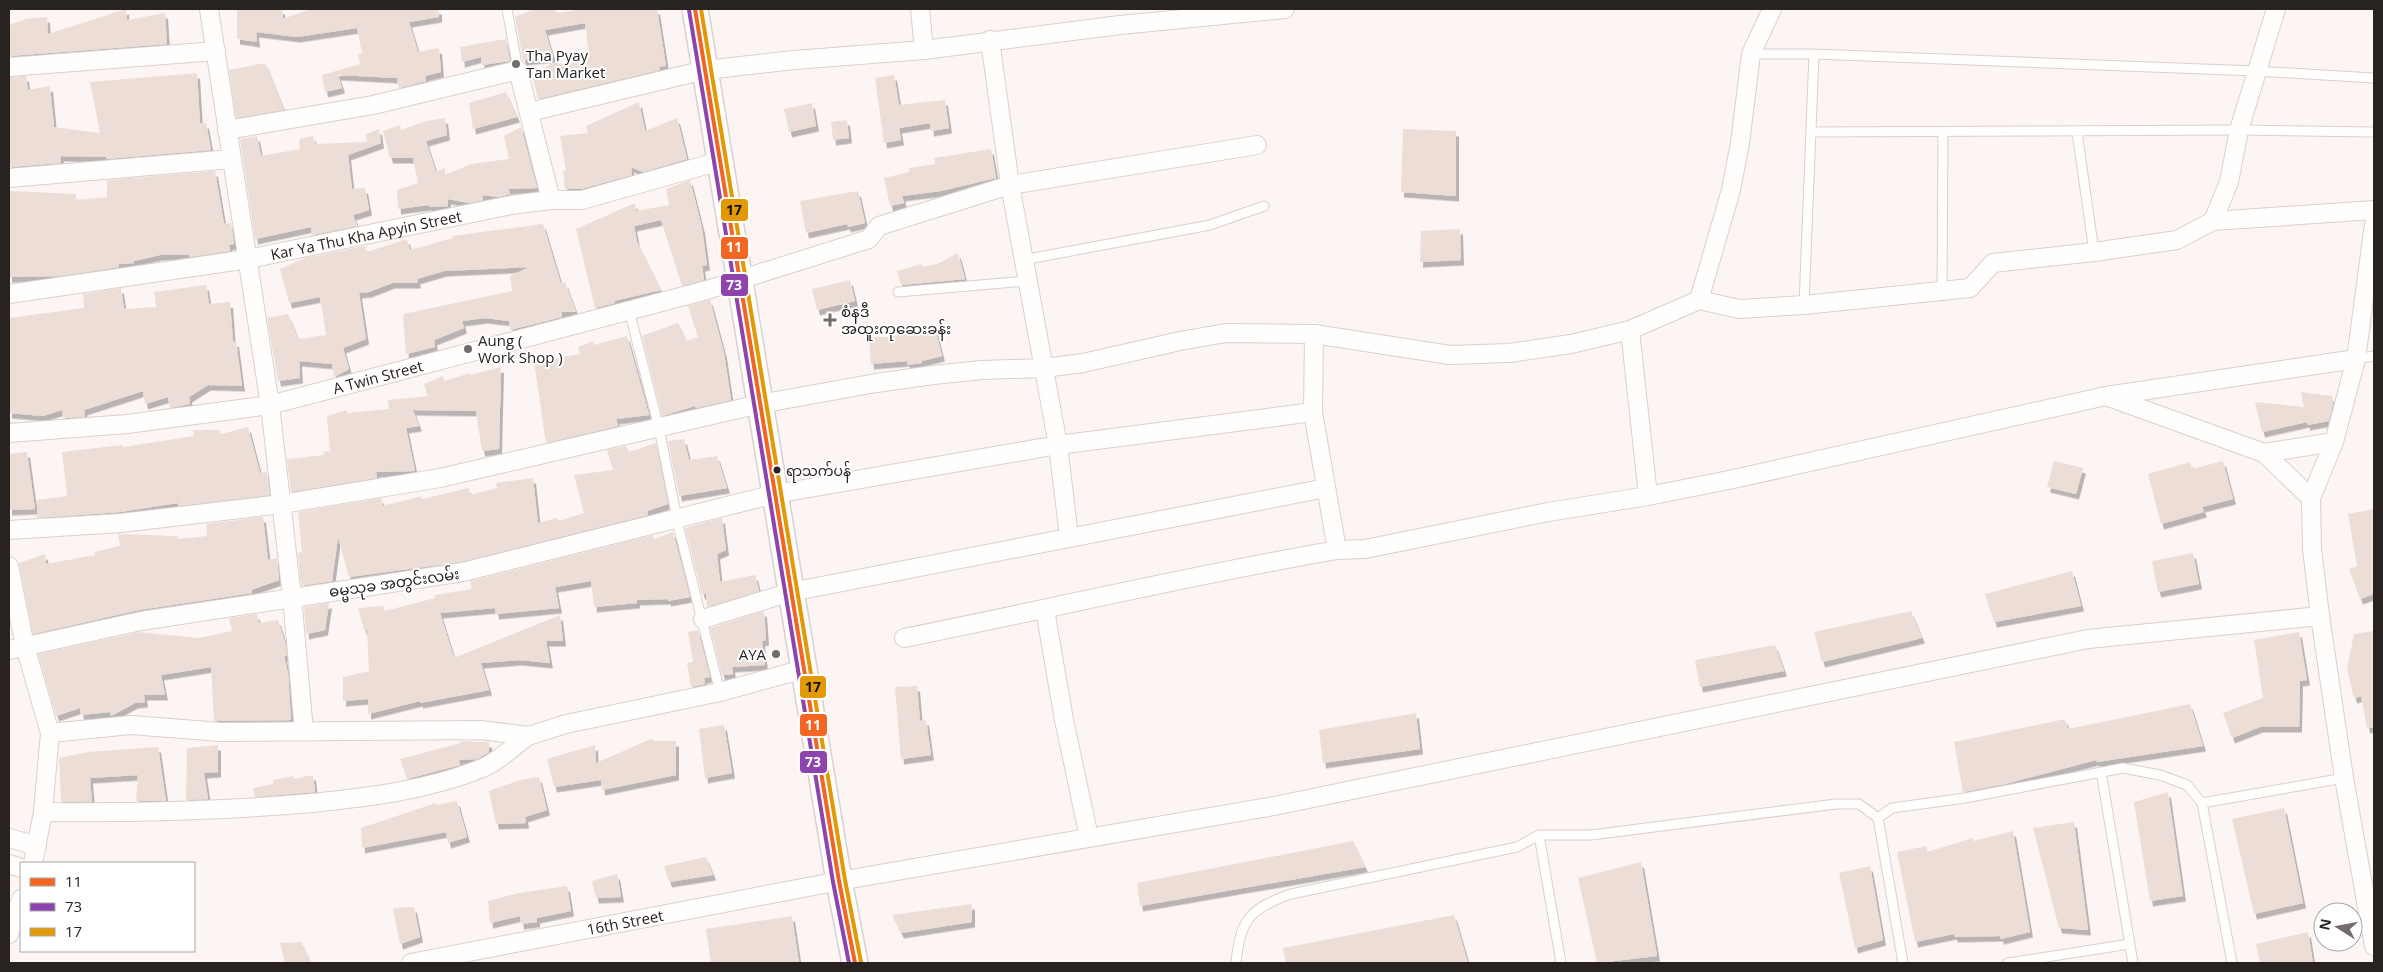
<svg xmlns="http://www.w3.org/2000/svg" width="2383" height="972" font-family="'Open Sans','Noto Sans Myanmar',sans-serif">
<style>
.building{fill:#ecded7;filter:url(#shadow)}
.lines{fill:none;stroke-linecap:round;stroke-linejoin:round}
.service-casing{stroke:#d8d1d0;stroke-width:11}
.minor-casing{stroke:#d8d1d0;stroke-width:20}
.secondary-casing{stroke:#d8d1d0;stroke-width:28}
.service{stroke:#fffefd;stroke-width:9}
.minor{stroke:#fffefd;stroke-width:18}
.secondary{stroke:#fffefd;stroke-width:25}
.bus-1-casing{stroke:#fff;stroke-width:8}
.bus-2-casing{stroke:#fff;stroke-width:8}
.bus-3-casing{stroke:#fff;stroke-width:8}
.bus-1{stroke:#f26522;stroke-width:4}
.bus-2{stroke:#8e44ad;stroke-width:4}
.bus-3{stroke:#e29903;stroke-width:4}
.poi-dot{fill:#726c6a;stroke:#fff;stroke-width:2}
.bus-dot{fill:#282220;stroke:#fff;stroke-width:2}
.labels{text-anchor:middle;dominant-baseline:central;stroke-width:4;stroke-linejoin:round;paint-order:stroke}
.bus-label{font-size:14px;fill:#282220;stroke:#fff;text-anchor:start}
.poi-label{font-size:15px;fill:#282220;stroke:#fff;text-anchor:start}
.street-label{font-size:15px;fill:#282220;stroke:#fff}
.line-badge{stroke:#fff;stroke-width:2}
.badge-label{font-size:14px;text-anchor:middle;font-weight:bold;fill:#fff}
.pale-badge-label{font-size:14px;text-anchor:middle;font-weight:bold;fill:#111}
</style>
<defs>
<filter id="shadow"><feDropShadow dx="3" dy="5.5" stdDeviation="0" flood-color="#0004"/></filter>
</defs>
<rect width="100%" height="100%" fill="#fcf5f4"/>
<path class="building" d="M126,9l1,11 38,-7 2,31 -158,12v-31l17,-6 21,-2 1,17z
M237,9h45l1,10 27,-10h129v8l-30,5 9,30 21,-4 2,24 -16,4 1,5 -27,7 -2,-10 -59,-3 4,13 -17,4 -3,-17 38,-11 -2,-10 4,-1 -5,-25 -60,9 -41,-5 1,10 -20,-3z
M534,9h21l1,4 28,-4h73l9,57 -7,1 1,3 -122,29 -6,-24 21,-12 16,1 20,-10 -4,-31 -40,7 8,27 -30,3 -8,-43z
M506,39l4,22 -28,4 -1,-8 -19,5 -2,-15z
M265,63l19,47 -48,8 -7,-48z
M197,73l3,50h6l5,27 -105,9v-2l-45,-1 -1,7 -51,4v-90l17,-1 2,14 22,-4 4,41 46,6 -10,-51z
M894,75l5,30 46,-5 4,28 -18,3 -1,-8 -31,5 2,12 -17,3 -9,-65z
M506,92l11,25 -44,12 -4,-26z
M639,102l6,29 32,-13 10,41 -44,13 -12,-5 1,8 -51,14h-16l-2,-18 3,-1 -6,-34 28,-3 -2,-7z
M812,103l4,23 -27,6 -5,-23z
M445,118l2,17 -21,6 10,31 9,-4v7l26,-11 38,-5 -5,-23 17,-9 16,61 -29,1 2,5 -11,3 -17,-2 1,5 -14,3 -21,-4v7l-18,1 -1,-2 -31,4 -1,-19 21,-7 -5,-25h-23l-7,-27 17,-6 1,5 25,-9z
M847,120l2,18 -16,2 -2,-18z
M379,129l2,14 -33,12 4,34 13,-1 4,22 -16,5 4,11 -45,9 -1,-8 -56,12 -15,-100 17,-3 4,20 39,-7 -1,-10 14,-3 2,8 52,-2 -1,-8z
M1403,129l53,2v65l-55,-4z
M991,149l5,29 -55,13 -39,5 2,7 -14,3 -6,-28 25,-6v-4l26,-4 -1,-6z
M215,171l9,53 7,-1 3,21 -5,1 1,6 -41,6v-2h-29l-26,6v2l-15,1v3l-58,9 -52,1v-86l67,3v6l31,-3v-17z
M690,180l12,48 5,37 -5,1 2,14 -22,6 -21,-66 -27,6 3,16 24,48 -47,11 1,2 -20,5 -19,-79 59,-26 1,8 33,-6 -3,-16z
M858,191l7,32 -17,4 -1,-3 -41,9 -6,-32z
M543,224l18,60 4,-2 11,30h-15l1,5 -52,13 -1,-9 -24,-3 -23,3 2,7 -30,12 1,7 -29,7 -3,-40 109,-23 -2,-15 20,-9 -86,4 -27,8 1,4h-26l-23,9 -10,1 7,46 -23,9 6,21 -15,8 -2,-13 -33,-3 1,17 -22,3 -11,-63 21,-4 10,25 28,-4 -6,-38 -31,6 -9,-34 25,-11 60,-12 2,6 40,-13 3,11 43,-12 -1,-2z
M1460,229l1,31 -41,2 1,-31z
M958,253l7,26 -64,6 -4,-14 24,-7 1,3 15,-3z
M850,280l5,21 -38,9 -5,-21z
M206,285l3,19 21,-2 3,40 3,-1 6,45 -34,-1 -19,12 1,7 -20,4 -2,-11 -23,7 -2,-13 -59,19 1,7 -22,1 -1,-8 -19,6 -34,-3v-95l75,-10 -1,-14 38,-6 3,21 32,-2 -2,-15z
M710,300l14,53 7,47 -35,8 -1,-2 -33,10 -20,-80 36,-13 8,18 12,-4 -10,-31z
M935,329l7,27 -20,5v2l-15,2v-4l-36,3 -2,-27h18z
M627,336l22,79 -33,4 2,7 -72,17 -12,-81 46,-8 -2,-7 15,-6 1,4z
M501,367l-2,82 -17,2 -6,-40 -63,-1 6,16 -13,2 9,43 -39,1 1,6 -86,14 -4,-33 37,-4 -1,-3 7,-1 -3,-35 20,-6v3l42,-4 -1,-9 40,-4 -4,-12 19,-8 1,5 26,-8v2z
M2301,392l31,4 1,7 -4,18 -22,4v-3l-45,10 -7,-30 49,5z
M248,427l12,46 7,-1 3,23 -92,11v-3l-58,9 -83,6v-18l30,-4 -5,-44 60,-7 1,2 71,-11 -1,-6h27l1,4z
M684,439l5,21 28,-4 10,32 -48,8 -11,-55z
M656,443l12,61 -21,7 1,4 -187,47 -112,15 -11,-40 -6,44 -31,5 -3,-33 4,-1 -4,-40 83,-14 2,8 39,-10v3l47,-11 1,7 27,-7 -1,-5 37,-5 5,45 19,-5 2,3 25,-8 -10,-38 39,-5 -6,-20 19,-4 3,6z
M27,452l8,57 -26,1v-56z
M2054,461l29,7 -7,26 -29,-7z
M2223,461l10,38 -31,8 2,5 -43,12 -13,-50 42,-12 2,7z
M2374,509v85l-14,5 -11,-30 8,-3 -9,-52z
M263,517l5,43 9,-2 2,22 -28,10 1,3 -113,17 -106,24 -14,-71 26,-9 1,10 49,-9 -1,-3 26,-6 -2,-12 59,2 1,3 29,-3 -1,-12z
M722,518l4,32 -9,4 3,28 35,-7 4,16 -52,16 -1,-13h-4l-17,-66z
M673,532l17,65 -22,4v-2l-31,1v3l-43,4 -3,-26 -36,6 4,21 -63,6 -1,-6 -55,5 14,45 106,-43 3,26h-17l4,22 -31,-3 -38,3 8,27 -69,13v-2l-52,13v-15l-25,2v-24l26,-6 -2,-41h-3l-6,-22 25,-2 2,5 50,-13v-3l37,-6 -2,-8 183,-46 1,4z
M2193,553l6,31 -41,8 -6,-31z
M2072,571l9,35 -87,16 -9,-28z
M329,603l-4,27 -19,4 -2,-27z
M764,611l2,29 -4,1 3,24 -33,2 1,7 -11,1 -12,-47z
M1911,611l11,27 -100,24 -8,-30z
M257,614l2,9 19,-3 8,25 1,11h-3l4,17 3,47 -77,1 -3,-54 -50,8 4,20h-21l1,7 -10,1 -24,13 -1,-4 -29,3 -1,-7 -24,8 -18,-62 102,-22 59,6 33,-7 -3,-13z
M698,630l12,47 -6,1 1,6 -14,3 -4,-24 6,-1 -5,-30z
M2374,631v96l-7,1 -6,-32 -7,2 -7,-29 7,-35z
M2299,632l8,48 -7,1 -1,46h-39l-28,11 -9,-25 40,-15 -9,-58z
M1775,645l9,26 -84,16 -5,-27z
M917,686l3,35 6,-1 5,35 -30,4 -6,-72z
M2190,704l13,42 -106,16 -1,-2 -91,24 -42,8 -9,-50 111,-23 3,10z
M1416,713l4,36 -97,14 -4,-33z
M724,725l8,48 -27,5 -6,-49z
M653,738v3h23v34l-74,15 -1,-10 -47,7 -7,-28 48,-14 1,18z
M461,741l28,1v10l-12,7 -18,1 1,5 -53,14 -7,-20 61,-16z
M218,745v27l-14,1 4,26 -22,1 1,-52z
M158,747l8,54h-30l2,-26 -48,3 2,24h-31l-2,-44 29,-6z
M313,775l2,17 -60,5 -2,-9 20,-4v-4l20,-4v3z
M539,777l8,33 -22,7 1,6 -30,1 -7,-33 31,-11z
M2168,792l15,104 -33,5 -16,-99z
M457,801l10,36 -19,6 -2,-11 -84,16 -1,-20 75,-25v2z
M2284,808l19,95 -49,11 -22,-95z
M2074,822l14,108 -29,-2 -26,-100z
M2013,831l17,101 -29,7 -1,-3 -45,1 -1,-3 -39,8 -18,-90 29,-6 1,6 46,-14v3z
M1353,841l12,26 -225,39 -3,-23z
M706,857l7,18 -44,7 -5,-16z
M1641,862l16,94 -60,7 -19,-85z
M1870,866l13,74 -28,8 -16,-75z
M617,874l4,23 -25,1 -4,-17z
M567,886l4,25 -34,7v4l-16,2 -1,-8 -30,7 -2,-22 31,-8z
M972,904v18l-71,11 -9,-18z
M414,907l6,30 -20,7 -7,-36z
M1454,915l14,48h-182l-3,-15z
M792,916l7,47h-88l-5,-34z
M2308,932l5,31h-53l-4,-19z
M301,942l10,21h-26l-5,-20z"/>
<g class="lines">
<defs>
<path id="service" d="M507,9l11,61
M1751,54h63l442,17 118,7
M1811,132l428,-2 135,2
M2077,132l17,120
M1023,260l187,-35 54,-19
M1942,291l1,-159
M898,292l129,-11
M1804,305l10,-251
M629,310l30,118 20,101 41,163
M2356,359l18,-3
M2101,772l32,191
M2202,803l142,-25
M1878,818l14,-10 73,-10 158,-30 37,7 27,10 15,18 30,160
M1539,835l22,128
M1236,963c4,-43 14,-55 55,-69l226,-47 22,-12h52l245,-31h23l19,14 25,145
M2008,963l122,-19"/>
<g id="minor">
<path d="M209,9l61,396 22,192 12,134"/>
<path d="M920,9l4,41"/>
<path d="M990,40l20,145 48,260 11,92"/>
<path d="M9,67l207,-16"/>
<path d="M529,112l176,-42 89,-10 130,-10 196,-25 165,-16"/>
<path d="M227,130l146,-25 145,-35 33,130"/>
<path d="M9,178l223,-19"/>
<path d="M2213,221l161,-11"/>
<path d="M2374,224l-18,135 -22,83 -23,56 1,51 8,67 24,162 30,168"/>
<path id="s1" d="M9,294l239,-35 263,-54 40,-5h31l138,-39"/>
<path d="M1699,300l32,-110 9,-47 11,-89 21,-45"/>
<path d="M1314,334l-1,78 24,138 28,-1 183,-37 100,-16 -18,-166"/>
<path id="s2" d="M9,433l118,-9 143,-19 437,-115 162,-51 10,-13 131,-41 247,-40"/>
<path d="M2264,453l70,-11"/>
<path d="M1648,496l81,-16 377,-84"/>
<path d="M2311,498l-47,-45 -158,-57 250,-37"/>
<path d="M9,530l112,-7 161,-19 158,-26 320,-74 116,-21 57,-8 49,-5 61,-2 40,-5 97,-22 46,-8 88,1 136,21 59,-2 62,-9 59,-14 69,-30 40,9 65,-4 166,-17 23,-25 101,-11 83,-12 36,-19 16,-39 10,-52 37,-121"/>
<path d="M9,566l16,80 25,87 -7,79 -10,51"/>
<path d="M1045,610l19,110 25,117"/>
<path d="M703,619l88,-27 535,-104"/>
<path d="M904,638c145,-29 288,-63 433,-88"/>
<path d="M9,650l132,-29 322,-49 312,-78 283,-49 255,-33"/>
<path d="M50,733l81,-8 90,7 260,-2 47,6 38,-12 154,-32 84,-23"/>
<path d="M43,812c90,1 179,-1 269,-9 58,-6 118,-13 173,-36 15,-7 29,-21 43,-31"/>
<path d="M9,838l28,8"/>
<path d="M9,864l12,4"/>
<path d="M9,934l12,-35"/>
<path id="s3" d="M411,963l428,-82 435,-75 814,-167 232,-23"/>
</g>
<path id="secondary" d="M695,9l144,872 16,82"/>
</defs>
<use href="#service" class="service-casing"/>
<use href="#minor" class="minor-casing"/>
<use href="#secondary" class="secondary-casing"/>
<use href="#service" class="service"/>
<use href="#minor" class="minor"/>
<use href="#secondary" class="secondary"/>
<defs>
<path id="bus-1" d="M695,9l144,872 16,82"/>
<path id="bus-2" d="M689,10l144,872 16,81"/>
<path id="bus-3" d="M701,9l144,871 16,82"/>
</defs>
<use href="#bus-1" class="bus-1-casing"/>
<use href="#bus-2" class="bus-2-casing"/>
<use href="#bus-3" class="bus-3-casing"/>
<use href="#bus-1" class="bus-1"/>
<use href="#bus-2" class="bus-2"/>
<use href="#bus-3" class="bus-3"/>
</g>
<g class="poi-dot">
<circle cx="516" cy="64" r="5"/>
<path d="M827.5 312.5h5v5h5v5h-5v5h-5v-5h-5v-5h5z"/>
<circle cx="468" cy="349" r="5"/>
<circle cx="776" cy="654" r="5"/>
</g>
<circle class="bus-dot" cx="777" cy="470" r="4.5"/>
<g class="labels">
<g class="bus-label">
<text x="786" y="470">ရာသက်ပန်</text>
</g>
<g class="poi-label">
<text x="526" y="55">Tha Pyay<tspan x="526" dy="17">Tan Market</tspan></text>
<text x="841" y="311">စံနဒီ<tspan x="841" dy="17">အထူးကုဆေးခန်း</tspan></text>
<text x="478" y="340">Aung (<tspan x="478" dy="17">Work Shop )</tspan></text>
<text x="766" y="654" text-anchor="end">AYA</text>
</g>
<g class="street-label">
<text stroke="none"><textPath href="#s1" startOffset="362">Kar Ya Thu Kha Apyin Street</textPath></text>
<text stroke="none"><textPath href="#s2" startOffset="374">A Twin Street</textPath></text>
<text transform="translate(394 582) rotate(-8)">ဓမ္မသုခ အတွင်းလမ်း</text>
<text stroke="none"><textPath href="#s3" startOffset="218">16th Street</textPath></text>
</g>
</g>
<g class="line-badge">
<rect x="720" y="198" width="29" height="24" rx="5" fill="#e29903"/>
<rect x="720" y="236" width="29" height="24" rx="5" fill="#f26522"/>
<rect x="720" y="273" width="29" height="24" rx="5" fill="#8e44ad"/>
<rect x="799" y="675" width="28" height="24" rx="5" fill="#e29903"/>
<rect x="799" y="713" width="29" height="24" rx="5" fill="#f26522"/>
<rect x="799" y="750" width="29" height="24" rx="5" fill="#8e44ad"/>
</g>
<g class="badge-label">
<text x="734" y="252">11</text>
<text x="734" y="290">73</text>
<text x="813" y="730">11</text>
<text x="813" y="767">73</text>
</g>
<g class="pale-badge-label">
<text x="734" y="215">17</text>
<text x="813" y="692">17</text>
</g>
<rect width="2383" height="972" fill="none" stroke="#282220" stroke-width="20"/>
<rect x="20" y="862" width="175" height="90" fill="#ffffff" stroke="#a9a7a6"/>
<rect x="30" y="878" width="25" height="8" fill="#f26522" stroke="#a9a7a6"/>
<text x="65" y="887" font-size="15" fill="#282220">11</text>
<rect x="30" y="903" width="25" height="8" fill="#8e44ad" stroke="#a9a7a6"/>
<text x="65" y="912" font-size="15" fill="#282220">73</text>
<rect x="30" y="928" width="25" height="8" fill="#e29903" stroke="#a9a7a6"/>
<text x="65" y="937" font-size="15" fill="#282220">17</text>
<g transform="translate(2338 927) rotate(281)"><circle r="24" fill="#ffffff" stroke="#a9a7a6"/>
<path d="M0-4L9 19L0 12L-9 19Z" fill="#726c6a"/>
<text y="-8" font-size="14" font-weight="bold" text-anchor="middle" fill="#282220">N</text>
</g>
</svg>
